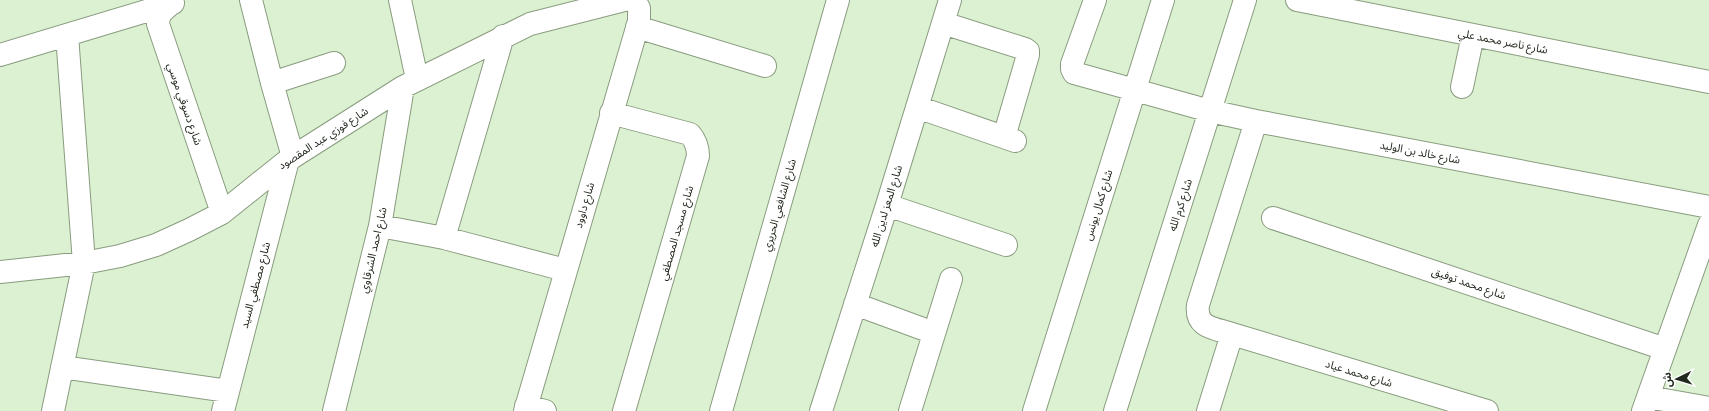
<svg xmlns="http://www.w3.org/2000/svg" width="1709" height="411" font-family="Cabin,'Noto Sans Arabic',sans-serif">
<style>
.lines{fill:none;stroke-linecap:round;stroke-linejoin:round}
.street-casing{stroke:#899c7f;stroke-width:24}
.street{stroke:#fff;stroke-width:22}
.labels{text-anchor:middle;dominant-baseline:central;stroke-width:3;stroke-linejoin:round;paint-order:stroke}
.street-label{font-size:11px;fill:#21281d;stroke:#fff}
</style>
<rect width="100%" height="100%" fill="#dcf1d2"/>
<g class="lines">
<defs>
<path id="street" d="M172,0v3c-8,7 -14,10 -14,21l64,189
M251,0l21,83 21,74
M400,0l17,79
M1095,0l-23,64v5l2,4 136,38 46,10 453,86
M1297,0l412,82
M943,23l82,26 3,2v4l-24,82
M637,27l128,39
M0,55l173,-52
M272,83l62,-20
M1462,87l11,-52
M917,107l98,34
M611,113l79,21c6,7 8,13 8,22l-74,255
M1256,121l-58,184c-3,23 16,23 34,29l255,77
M887,205l119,40
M1273,218l392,131
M380,226l64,12 121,32
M444,238l59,-202
M0,272l84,-9 36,-7 36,-11 33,-15 33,-17 66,-53 115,-73 127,-63 94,-24
M855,304l79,29
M62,367l166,24
M1648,397l61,11
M526,406l19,5
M53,411l31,-148 -17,-228
M223,411l65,-251
M334,411l46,-185 23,-139
M525,411l114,-390v-13l-5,-8
M721,411l117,-411
M821,411l66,-206 63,-205
M910,411l41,-132
M1034,411l129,-411
M1115,411l130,-411
M1208,411l24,-77
M1643,411l66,-186"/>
</defs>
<use href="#street" class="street-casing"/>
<use href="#street" class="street"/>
</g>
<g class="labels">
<g class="street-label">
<text transform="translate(1503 41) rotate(11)">شارع ناصر محمد علي</text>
<text transform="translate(185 104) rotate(71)">شارع دسوقي موسي</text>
<text transform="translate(323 138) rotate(-33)">شارع فوزي عبد المقصود</text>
<text transform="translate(1420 152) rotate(11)">شارع خالد بن الوليد</text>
<text transform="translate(584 205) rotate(-74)">شارع داوود</text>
<text transform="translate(779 205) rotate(-74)">شارع الشافعي الحريري</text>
<text transform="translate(1098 205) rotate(-73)">شارع كمال يونس</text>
<text transform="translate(1180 205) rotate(-72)">شارع كرم الله</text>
<text transform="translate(886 206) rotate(-73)">شارع المعز لدين الله</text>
<text transform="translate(676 233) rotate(-74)">شارع مسجد المصطفي</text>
<text transform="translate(373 250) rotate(-77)">شارع احمد الشرقاوي</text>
<text transform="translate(1469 283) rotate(19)">شارع محمد توفيق</text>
<text transform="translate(255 285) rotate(-75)">شارع مصطفي السيد</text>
<text transform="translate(1359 373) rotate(17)">شارع محمد عياد</text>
</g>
</g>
<g transform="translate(1677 379) rotate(265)" stroke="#ffffff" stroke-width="3" paint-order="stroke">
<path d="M0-3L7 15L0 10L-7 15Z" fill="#21281d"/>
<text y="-6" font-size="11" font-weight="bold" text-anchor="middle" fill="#21281d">ش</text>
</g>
</svg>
